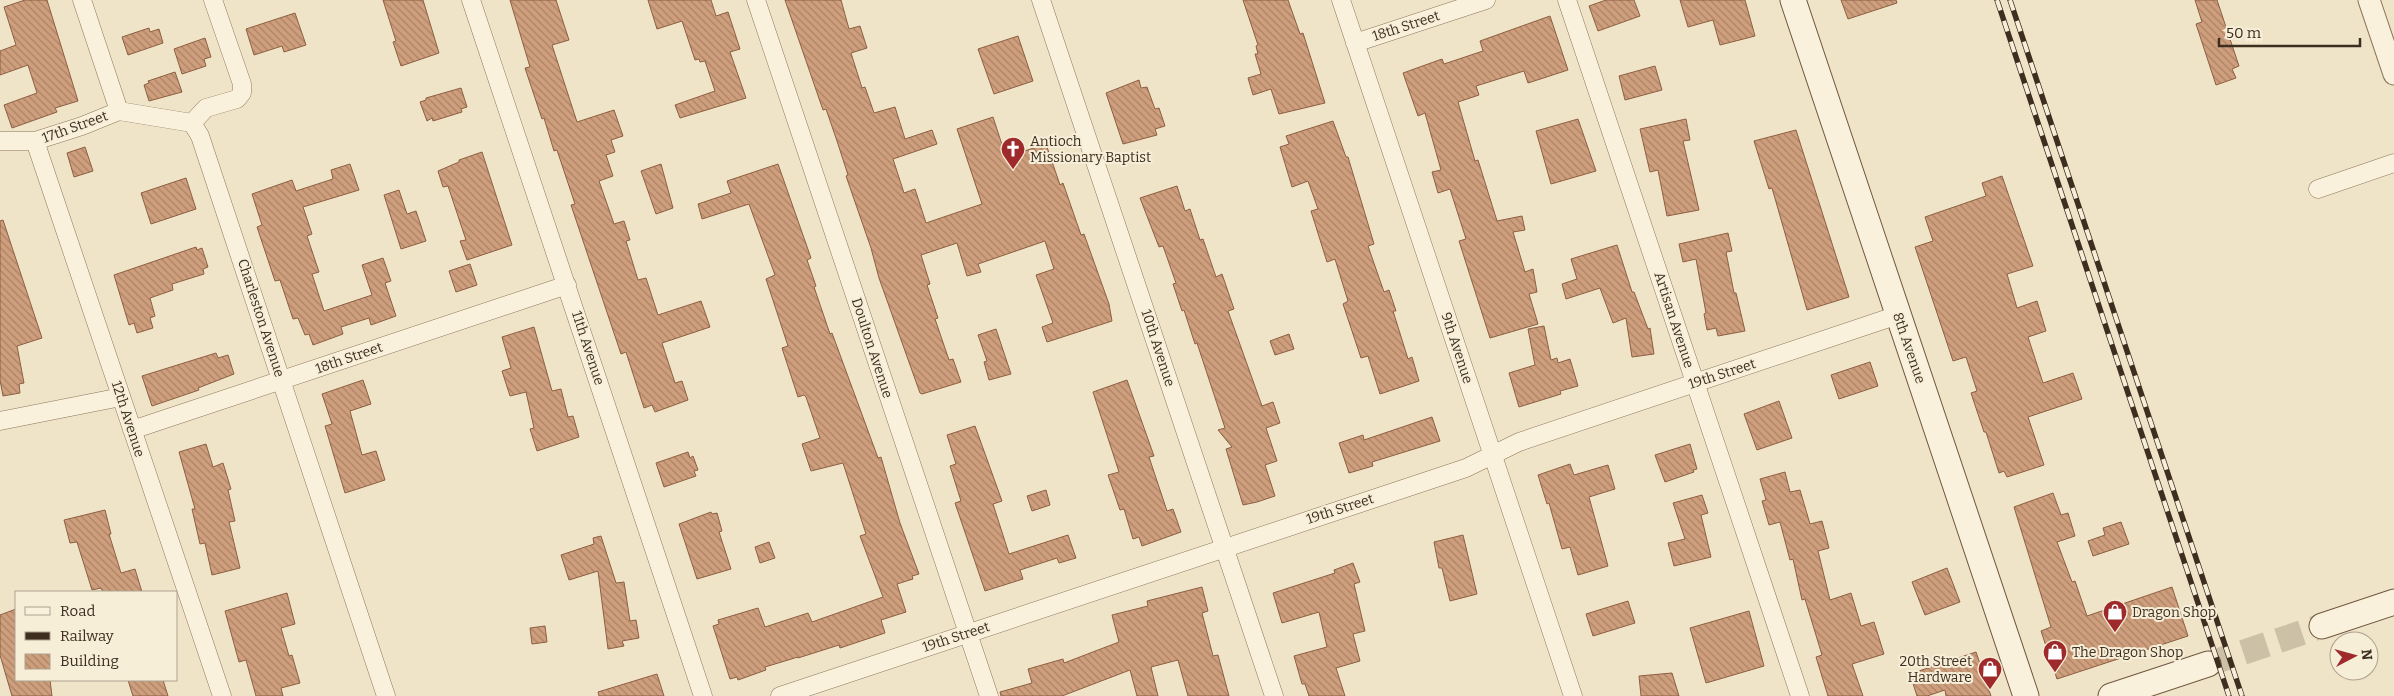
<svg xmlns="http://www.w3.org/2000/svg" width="2394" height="696" font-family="Bitter,serif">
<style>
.building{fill:url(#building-back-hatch);stroke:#8d5f41}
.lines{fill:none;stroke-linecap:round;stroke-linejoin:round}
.secondary-tunnel{stroke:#ccc0a6;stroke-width:25;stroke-dasharray:25 12;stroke-linecap:butt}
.minor-casing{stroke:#8d765c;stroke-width:19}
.tertiary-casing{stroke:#8d765c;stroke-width:23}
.secondary-casing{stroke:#6f573f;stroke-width:27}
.minor{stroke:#faf1dc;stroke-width:18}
.tertiary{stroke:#faf1dc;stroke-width:21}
.secondary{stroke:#faf1dc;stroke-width:25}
.rail-casing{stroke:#3d2e20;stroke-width:5.5}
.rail{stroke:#f7eed8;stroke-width:4;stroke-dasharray:11;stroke-linecap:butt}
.labels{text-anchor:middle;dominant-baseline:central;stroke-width:4;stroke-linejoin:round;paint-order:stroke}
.street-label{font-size:14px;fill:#3d2e20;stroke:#f7eed8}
.poi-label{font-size:14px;fill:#3d2e20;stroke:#f7eed8;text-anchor:start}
</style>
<defs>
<pattern id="building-back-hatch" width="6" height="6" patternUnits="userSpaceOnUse" patternTransform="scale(1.25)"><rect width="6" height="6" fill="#cf9f7d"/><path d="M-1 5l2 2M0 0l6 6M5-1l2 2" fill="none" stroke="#a98266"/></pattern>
</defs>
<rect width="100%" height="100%" fill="#f0e4c8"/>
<path class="building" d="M25,0h22l31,101 -23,7 2,4 -45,16 -8,-23 33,-12 -9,-28 -28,10v-24l16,-6 -12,-38z
M383,0h40l16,53 -38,13 -8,-24 3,-1z
M510,0h46l13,40 -17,5 25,77 37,-12 9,26 -12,4 4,12 -9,3 7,21 -14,5 15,43 10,-3 6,19 -4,1 12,39 8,-2 12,37 43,-14 9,26 -48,16 13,40 7,-2 6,19 -33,12 -3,-7 -8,3 -18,-56 -5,2 -50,-149 4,-1 -18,-54 -3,1 -10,-33 -2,1 -17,-51 5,-1z
M648,0h63l5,16 12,-4 12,37 -10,3 16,46 -66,20 -5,-13 40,-14 -10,-30 -5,1 -1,-3 -4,1 -13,-39 -25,8z
M785,0h56l8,29 11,-3 7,22 -16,5 11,35 3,-1 9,26 21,-6 10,32 27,-9 5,14 -44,15 11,34 11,-4 11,34 56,-19 -25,-75 36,-12 13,40 40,-13 14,41 3,-2 18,52 3,-1 25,70 3,17 -65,21 -5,-15 11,-4 -17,-48 18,-6 -9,-28 -67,23 3,8 -14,4 -10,-33 -36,12 9,29 -3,1 11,33 -3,1 14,41 4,-1 8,23 -39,12 -2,-1 -41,-115 -8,-30 -25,-72 2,-1 -11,-34 -11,-32 -3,1z
M1243,0h45l12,34 3,-1 22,70 -46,11 -8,-25 -18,6 -5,-17 13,-4 -6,-20h3l-2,-8 2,-1z
M1606,0h28l6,16 -42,15 -9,-25z
M1680,0h65l10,36 -35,9 -7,-25 -25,7z
M1841,0h55l1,3 -49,16z
M2195,0h22l22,66 -7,3 4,9 -20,7 -20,-61 6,-2z
M295,13l11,32 -22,7 -2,-6 -28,9 -8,-26z
M1550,16l18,54 -40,13 -4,-12 -48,15 3,9 -21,7 17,59 3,-1 19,61 25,-5 3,14 -12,2 12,40 8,-3 4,23 -8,2 9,30 -48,14 -31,-97 7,-2 -16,-50 -12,4 -6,-21 9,-2 -16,-57 -7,3 -15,-43 39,-14 2,5 39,-13 -3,-10z
M149,28l1,4 9,-3 4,14 -35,12 -6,-18z
M1018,36l15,45 -39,13 -16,-45z
M205,38l6,19 -7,2 2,7 -24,8 -8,-25z
M1655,66l7,24 -37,10 -6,-24z
M175,72l7,20 -33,9 -5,-16 5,-2 -1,-2z
M1139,80l2,8 6,-1 8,22 4,-1 6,18 -10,3 2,6 -34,9 -17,-51z
M461,88l6,19 -6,2 1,3 -29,9 -1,-3 -5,3 -7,-19 6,-2v-2z
M1578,119l18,52 -45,13 -15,-53z
M1686,119l4,21 -7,1 16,69 -32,6 -9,-46 -8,2 -10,-43z
M1333,121l13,36h2l26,87 -6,2 16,46 5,-2 7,21h-3l15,48 4,-2 7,24 -39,13 -12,-38 -7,2 -18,-54 5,-3 -13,-42 -8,3 -16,-51 7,-2 -10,-28 -16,6 -12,-40 9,-3 -3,-8z
M1796,130l53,167 -42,13 -35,-122 -3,1 -15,-48z
M85,147l8,24 -19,6 -7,-24z
M482,152l30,93 -45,15 -7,-19 6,-1 -18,-54 -5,1 -5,-16 21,-9v-2z
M350,164l9,26 -56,17 9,27 -5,2 12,36 -7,2 12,37 48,-16 -10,-30 21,-7 8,23 -6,2 11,33 -25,9 -2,-7 -28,9 2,7 -30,11 -4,-11 -4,1 -7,-17 -5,1 -13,-39 -5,1 -18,-54 5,-2 -10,-31 40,-14 4,11 37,-12 -2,-9z
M661,164l12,44 -17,6 -15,-43z
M778,164l33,94 -4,2 9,26 -2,1 16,47 2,-1 46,125 3,-1 19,66 19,51 -7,2 1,3 -16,5 9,28 -25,8 4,13 -45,15 -1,-3 -41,13v-1l-33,10 1,3 -28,10 -1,-3 -7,2 -17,-53 6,-2 -1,-4 40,-12 7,19 43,-14 4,9 71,-25 -23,-61 6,-2 -23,-71 -32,8 -9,-27 18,-6 -14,-41 -2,-2 -6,2 -16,-49 6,-2 -22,-67 9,-4 -26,-71 -47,15 -4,-15 33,-11 -4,-12z
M2002,176l31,90 -26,8 10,34 20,-7 9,30 -18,6 15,46 30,-10 9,26 -54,18 16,48 -37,12 -3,-6 -5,2 -13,-41h-2l-13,-39 6,-2 -11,-34 -13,4 -38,-114 18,-6 -8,-24 61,-21 -4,-13z
M186,178l10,31 -45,15 -10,-31z
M1177,186l8,25 5,-2 10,31 3,-1 13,38 6,-3 12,35 -6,2 34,95 11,-4 7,21 -14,5 11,33 -12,4 10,31 -18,6 -14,3 -17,-56 6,-2 -14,-17 7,-2 -28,-85 -2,1 -11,-34 -2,1 -9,-27 3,-1 -13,-37 -4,1 -19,-49z
M399,190l8,24 9,-3 10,30 -25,8 -17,-54z
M3,220l39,118 -25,8 7,37 -5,1 1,9 -17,3 -3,-16v-159z
M1728,233l4,18 -6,1 8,41h2l9,38 -27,5 -2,-8 -9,2 -3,-16 2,-1 -10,-54 -13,3 -4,-18z
M1617,245l15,47h2l14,37 2,-1 4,26 -22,3 -6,-39 -13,5 -13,-35 -34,11 -4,-15 15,-5 -6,-20z
M196,247l1,3 5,-2 6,19 -5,2 1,5 -32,10 1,6 -23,8 5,18 -5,2 3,10 -16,5 -3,-10 -5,2 -15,-50z
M470,264l7,21 -21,7 -7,-21z
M1544,326l7,34 6,-2 1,5 12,-4 8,27 -18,5 1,3 -42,13 -10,-34 26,-8 -7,-36z
M534,327l18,64 9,-2 7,28 5,-1 6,21 -42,14 -7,-22 4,-1 -8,-36 -16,4 -8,-25 9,-3 -9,-31z
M996,329l15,45 -22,6 -5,-18 3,-1 -9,-26z
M1289,334l5,15 -19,6 -5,-14z
M216,353l2,5 10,-3 6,19 -36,14 1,2 -47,16 -10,-30z
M1870,362l8,24 -39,13 -8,-24z
M363,380l8,24 -21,7 12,44 14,-4 9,29 -40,13 -20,-67 7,-2 -10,-30z
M1127,380l27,76 -5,1 18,54 6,-2 8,23 -39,14 -3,-9 -6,2 -9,-30 -4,1 -12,-35 11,-3 -26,-80z
M1779,401l13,37 -35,12 -13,-36z
M1432,417l8,24 -68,21 1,4 -24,7 -10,-30 24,-8 1,5z
M975,426l27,75 -9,3 16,50 59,-19 8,23 -17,5 -2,-5 -37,12 3,9 -38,12 -30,-88 6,-2 -11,-35 6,-2 -9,-29z
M206,444l7,23 10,-4 8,26 -3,1 7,31 -6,1 11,46 -28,7 -7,-32 -5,1 -8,-35h3l-16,-57z
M1690,444l7,25 -4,1 1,2 -29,10 -10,-27z
M688,452l2,6 3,-2 5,14 -4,1 2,5 -32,11 -8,-24z
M1570,464l4,11 34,-10 7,24 -26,8 19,69 -30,9 -8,-28 -8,2 -13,-46 -2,1 -9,-29z
M1785,472l5,20 10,-2 10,34 12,-3 7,27 -11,3 12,49 21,-7 10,33 13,-4 10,32 -32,10 11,32h-35l-12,-39 6,-2 -17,-56 -3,1 -9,-41 -3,1 -10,-38 -11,3 -7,-24 4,-1 -6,-21z
M1046,490l4,15 -18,6 -5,-15z
M2053,493l8,22 7,-2 7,23 -18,6 15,40 3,-1 12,35 85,-29 16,49 -131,43 -16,-48 10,-4 -37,-120z
M1702,495l6,18 -7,2 10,42 -37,9 -6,-23 17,-4 -12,-36z
M105,510l6,24h-2l12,39 14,-4 7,23h-39l-2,-4 -9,2 -15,-48 -7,1 -6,-23z
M711,512l1,2 5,-1 5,18 -3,1 12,37 -34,10 -18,-55z
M2121,522l8,22 -36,12 -5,-15 17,-6 -2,-7z
M1463,535l14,59 -27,7 -8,-33h-3l-5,-26z
M601,536l15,47 8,-1 6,39 6,-1 3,18 -17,3 2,5 -16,3 -10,-78 -29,9 -8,-25 33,-11 -1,-6z
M769,542l6,16 -15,5 -5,-16z
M1353,563l7,19 -6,2 11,47 -12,3 7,27 -24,7 9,28h-36l-4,-12h-3l-8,-28 33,-9 -8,-35 -37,11 -9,-30 62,-20 -1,-3z
M1947,568l13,34 -35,13 -13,-33z
M1202,587l6,24 -6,2 11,43 5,-1 11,41h-41l-10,-36 -27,7 7,29h-21l-7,-26 -68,26h-61l-1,-4 32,-9 -4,-14 35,-10 1,4 55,-21 -7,-27 36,-9 -1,-5z
M287,593l8,31 -14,4 8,28 3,-1 8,28 -19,5 2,8h-27l-10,-36 -7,2 -14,-51z
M1628,601l7,22 -42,13 -7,-22z
M16,609v71h34l2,16h-40l-12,-41v-40z
M1749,611l15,55 -58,17 -16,-55z
M545,626l2,16 -15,2 -2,-16z
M1976,652l15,44h-45l-1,-6 -18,6h-10l-7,-22z
M1672,673l7,23h-38l-2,-20z
M657,674l7,22h-65l-1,-4z
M128,680h35l5,16h-35z"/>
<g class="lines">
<path class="secondary-tunnel" d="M2208,664l114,-38"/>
<defs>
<path id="minor" d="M82,0l37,111
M471,0l232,696
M756,0l233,696
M1041,0l233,696
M1341,0l232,696
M1567,0l233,696
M1355,43l131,-43
M119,111l73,12 8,13 186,560
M192,123l14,-15 31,-9 5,-6v-9l-29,-84
M0,141h35l47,-15 37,-15
M35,141l187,555
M2318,189l76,-26
M0,421l121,-24
M132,430l435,-145
M780,696l686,-228 53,-26 379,-127"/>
<path id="tertiary" d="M2369,0l25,74"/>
<path id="secondary" d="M1793,0l233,696
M2322,626l72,-24
M2111,696l97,-32"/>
</defs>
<use href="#minor" class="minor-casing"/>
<use href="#tertiary" class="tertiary-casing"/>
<use href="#secondary" class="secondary-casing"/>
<use href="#minor" class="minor"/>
<use href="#tertiary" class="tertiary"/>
<use href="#secondary" class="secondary"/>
<defs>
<path id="rail" d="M1997,0l232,696
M2010,0l232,696"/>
</defs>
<use href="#rail" class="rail-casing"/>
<use href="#rail" class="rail"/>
</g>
<defs>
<symbol id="church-pin" viewBox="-11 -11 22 30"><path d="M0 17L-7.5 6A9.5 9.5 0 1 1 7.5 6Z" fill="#9e2a2b" stroke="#f7eed8"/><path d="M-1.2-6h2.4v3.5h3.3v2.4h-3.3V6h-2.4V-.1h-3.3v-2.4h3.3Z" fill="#fff"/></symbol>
<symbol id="shop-pin" viewBox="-11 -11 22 30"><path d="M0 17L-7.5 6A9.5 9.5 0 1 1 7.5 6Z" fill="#9e2a2b" stroke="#f7eed8"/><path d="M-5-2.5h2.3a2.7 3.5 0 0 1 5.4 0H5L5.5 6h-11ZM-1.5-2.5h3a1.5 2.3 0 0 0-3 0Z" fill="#fff"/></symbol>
</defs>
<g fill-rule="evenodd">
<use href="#church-pin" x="999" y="135" width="28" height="38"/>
<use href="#shop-pin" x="2101" y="598" width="28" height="38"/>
<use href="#shop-pin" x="2041" y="638" width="28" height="38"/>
<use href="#shop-pin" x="1976" y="655" width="28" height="38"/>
</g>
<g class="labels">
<g class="street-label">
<text transform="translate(1406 26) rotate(-18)">18th Street</text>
<text transform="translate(75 127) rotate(-20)">17th Street</text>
<text transform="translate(261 318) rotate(72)">Charleston Avenue</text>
<text transform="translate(1674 320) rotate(72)">Artisan Avenue</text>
<text transform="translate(588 348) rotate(72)">11th Avenue</text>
<text transform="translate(872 348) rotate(72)">Doulton Avenue</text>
<text transform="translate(1158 348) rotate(72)">10th Avenue</text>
<text transform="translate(1457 348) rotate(72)">9th Avenue</text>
<text transform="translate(1909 348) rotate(71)">8th Avenue</text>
<text transform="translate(349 358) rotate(-19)">18th Street</text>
<text transform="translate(1722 374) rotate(-18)">19th Street</text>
<text transform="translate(128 419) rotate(72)">12th Avenue</text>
<text transform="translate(1340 509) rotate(-18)">19th Street</text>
<text transform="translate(956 637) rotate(-18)">19th Street</text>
</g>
<g class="poi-label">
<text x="1030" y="141">Antioch<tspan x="1030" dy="16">Missionary Baptist</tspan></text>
<text x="2132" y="612">Dragon Shop</text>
<text x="2072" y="652">The Dragon Shop</text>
<text x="1972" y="661" text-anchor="end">20th Street<tspan x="1972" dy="16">Hardware</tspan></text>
</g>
</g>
<rect x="15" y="591" width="162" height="90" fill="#f7eed8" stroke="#ada18e"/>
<rect x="25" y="607" width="25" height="8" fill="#faf1dc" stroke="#ada18e"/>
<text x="60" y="616" font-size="15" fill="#3d2e20">Road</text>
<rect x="25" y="632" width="25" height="8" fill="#3d2e20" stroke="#ada18e"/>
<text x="60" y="641" font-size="15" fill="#3d2e20">Railway</text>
<rect x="25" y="654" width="25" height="15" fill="url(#building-back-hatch)" stroke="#ada18e"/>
<text x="60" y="666" font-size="15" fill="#3d2e20">Building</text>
<g transform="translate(2354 656) rotate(84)"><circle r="24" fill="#f7eed8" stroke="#ada18e"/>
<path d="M0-4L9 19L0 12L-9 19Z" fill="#9e2a2b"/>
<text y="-8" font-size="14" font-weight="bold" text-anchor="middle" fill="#3d2e20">N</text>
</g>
<path d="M2219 38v8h141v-8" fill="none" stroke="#3d2e20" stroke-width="2.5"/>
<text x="2226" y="38" font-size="15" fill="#3d2e20" stroke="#f7eed8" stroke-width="4" paint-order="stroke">50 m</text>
</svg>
